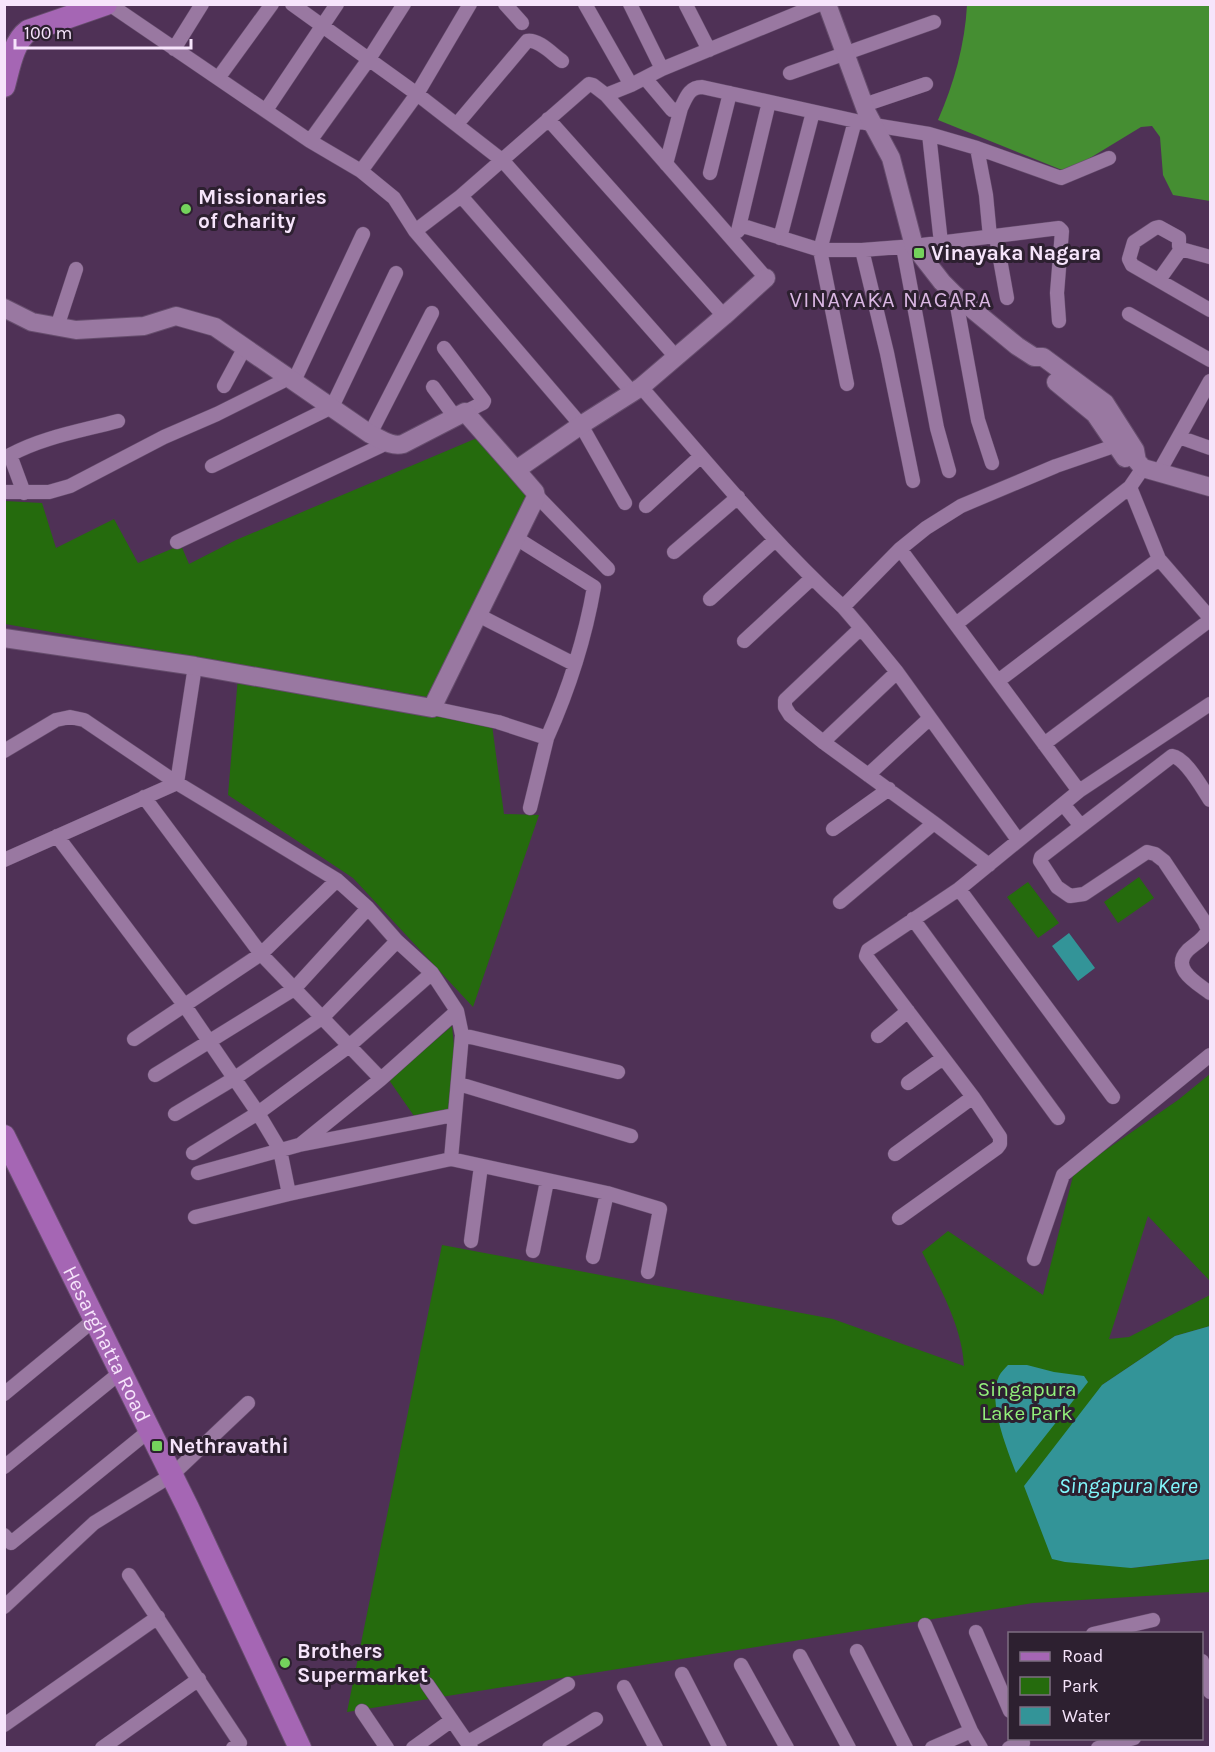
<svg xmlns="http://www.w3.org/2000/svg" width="1215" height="1752" font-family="Karla,sans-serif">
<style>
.green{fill:#256b0d}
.forest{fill:#458e32}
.water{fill:#339498}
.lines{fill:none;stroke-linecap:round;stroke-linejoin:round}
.minor-casing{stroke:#664d6d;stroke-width:15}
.tertiary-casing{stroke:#664d6d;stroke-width:20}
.primary-casing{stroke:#664d6d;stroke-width:24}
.minor{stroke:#9978a1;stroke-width:14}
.tertiary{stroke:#9978a1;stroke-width:18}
.primary{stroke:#a566b4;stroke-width:22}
.poi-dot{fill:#74d25c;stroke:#2d2030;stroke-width:2}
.labels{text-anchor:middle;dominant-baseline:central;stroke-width:6;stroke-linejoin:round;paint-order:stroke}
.poi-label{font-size:21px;font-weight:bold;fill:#f6e4fb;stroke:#2d2030;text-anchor:start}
.street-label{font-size:21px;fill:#f6e4fb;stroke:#2d2030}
.park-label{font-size:21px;fill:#92f07b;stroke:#2d2030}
.neighbourhood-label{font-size:22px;letter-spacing:1.5px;fill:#dab7e3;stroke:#2d2030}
.water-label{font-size:22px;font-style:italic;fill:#82f7fc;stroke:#2d2030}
</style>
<rect width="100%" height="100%" fill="#4f3156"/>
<path class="green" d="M477,438l54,58 -103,201 -423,-73v-123l37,2 14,45 58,-29 24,44 43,-18 8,19 47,-24z
M238,677l254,48 12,89 35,1 -66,192 -120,-129 -125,-83z
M1139,877l15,21 -36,25 -14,-21z
M1028,882l31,41 -21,15 -31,-41z
M452,1026l2,20 -3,63 -37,7 -25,-36z
M1210,1074v207l-62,-65 -39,123 20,-2 81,-42v31l-35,10 -73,49 29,183 79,-9v33l-177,11 -686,109 95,-467 391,74 131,47c-2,-40 -24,-78 -42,-114l26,-21 95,64 31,-123 104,-72z"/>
<path class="forest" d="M967,5h242l1,4v192l-37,-6 -10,-20 -3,-38 -8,-11 -11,1 -74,45 -129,-52c16,-36 27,-76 29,-115z"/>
<path class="water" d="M1069,933l26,35 -17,13 -26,-35z
M1210,1326v233l-79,9 -66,-6 -13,-3 -28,-73 78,-101 73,-49z
M1008,1365h19l27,7 30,4 4,6 -72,91c-9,-24 -29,-72 -17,-97 2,-4 6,-8 9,-11z"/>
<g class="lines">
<defs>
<path id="minor" d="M109,4l201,137 51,30 33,27 21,33 166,194 44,78
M292,4l125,90 86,67 173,196
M505,4l17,19
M585,4l46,81
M630,4l32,65
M686,5l23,45
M174,49l28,-45
M790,73l144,-51
M219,77l53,-73
M645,78l27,32 9,-2c5,-10 8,-21 21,-21l172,38 55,9 12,109
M606,95l160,183
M864,105l62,-21
M266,110l71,-106
M548,119l176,197
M457,124l70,-83c12,-2 25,13 35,20
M929,134l48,14 84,30 48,-20
M310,141l59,-82 35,-55
M977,148l9,47 4,42
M666,164l15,-56
M361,171l56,-77 53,-90
M710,173l20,-80
M461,196l128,-112 4,1 13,10 25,-10 31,-16 158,-65
M740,225l80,25h42l52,-4 145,-18 3,3 -5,62 2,28
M415,231l46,-35 171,196
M738,231l31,-129
M996,237l11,61
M780,238l33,-126
M903,247l34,181 12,43
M862,250l25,103 26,128
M1210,257l-29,-8 -2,-3v-8l-20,-11 -4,1 -21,14 -5,17 3,6 78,45
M1159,280l22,-31
M955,295l23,125 14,43
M1129,314l81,46
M57,327l19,-58
M444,348l40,53 -1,2 -18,9
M294,381l69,-147
M847,384l-27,-134 35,-129
M224,386l21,-39
M433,387l22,30
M641,387c66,75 129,153 202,220
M370,434l62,-121
M1179,437l31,11
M212,466l120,-59 64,-134
M1143,468l-13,19 29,72 51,59
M1159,472l51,-91
M4,492h45l21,-6 94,-49 53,-23 72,-36
M24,493l-14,-38c33,-18 71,-24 108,-34
M536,495l72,74
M646,506l55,-50
M177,542l210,-99
M900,549l179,242
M674,552l64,-55
M710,599l65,-59
M478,615l96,49
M956,624l174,-137
M861,628l36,44 121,168
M744,641l68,-63
M998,681l161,-122
M432,708l66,14 49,16c21,-47 38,-99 47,-151l-78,-49
M823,742l74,-70
M1044,744l166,-124
M4,751l52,-31 14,-3 14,3 93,63 18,-117
M868,775l62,-57
M144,797l117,157 120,125 76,-68
M1210,800c-8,-12 -24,-42 -38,-44l-131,101 -1,4 17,26 13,9 14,-2 63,-42 8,2 9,7 40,60 4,9c-4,9 -12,13 -20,20 -18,19 9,33 22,43
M1063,804l18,22
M530,808l17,-70
M833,829l56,-40
M57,836l128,170 73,107 22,37 9,44
M4,860l173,-77 160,97 31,28 29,33 35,32 25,38 5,24 -11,124
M989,865l-55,-42 -111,-81 -33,-27 -5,-8v-7l76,-72 -18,-21 57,-58 26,-21 35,-22 95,-40 61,-21
M959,889l154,208
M840,902l94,-79
M913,919l145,199
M462,1035l156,37
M878,1036l30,-25
M134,1039l127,-85 76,-74
M155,1075l139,-86 74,-81
M908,1083l35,-25
M459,1084l172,52
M175,1114l60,-36 88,-61 74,-76
M301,1144l80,-65
M193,1153l65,-40 91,-67 83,-73
M895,1154l78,-57
M198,1173l101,-28 155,-30
M195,1217l94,-23 162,-35 156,34 53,16 -12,63
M899,1218l98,-70 3,-4v-7l-27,-40 -107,-141 2,-6 91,-61 120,-98 131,-87
M471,1241l10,-75
M533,1251l14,-70
M593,1257l14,-64
M1034,1259l29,-84 147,-120
M4,1394l91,-75
M4,1467l117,-95
M4,1535l7,8 139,-113
M129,1575l111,168 -7,5
M4,1607l90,-84 78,-48 76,-72
M925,1625l46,106 10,17
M976,1632l34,79
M1093,1634l60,-14
M857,1651l49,97
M800,1656l49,92
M1202,1661l8,31
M741,1665l46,83
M682,1674l38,74
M427,1684l44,64
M624,1687l32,61
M362,1711l25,37
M4,1725l154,-108
M468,1742l100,-58
M102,1748l97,-69
M413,1748l39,-28
M549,1748l47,-29
M932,1748l39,-17
M1009,1748l14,-5 -2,-5
M1098,1748l36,-10"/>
<path id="tertiary" d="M827,4l40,109 24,45 23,88 28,36 13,13 62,51 17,11h9l62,46 30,47 2,11 6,7 67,19
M4,308l28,14 44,8 68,-4 32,-10 39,11 155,107c11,5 21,13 33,10l62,-32 51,58 65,-45 60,-38 83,-71 42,-38
M1056,382l39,32 30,44
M4,638l191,28 237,42 104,-211 -1,-5 -19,-22"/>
<g id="primary">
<path d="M4,86c5,-18 9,-44 24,-55l78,-27"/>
<path id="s1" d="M4,1136l184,372 112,240"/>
</g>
</defs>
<use href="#minor" class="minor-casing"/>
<use href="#tertiary" class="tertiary-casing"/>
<use href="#primary" class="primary-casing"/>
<use href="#minor" class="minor"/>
<use href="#tertiary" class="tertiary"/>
<use href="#primary" class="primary"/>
</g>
<g class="poi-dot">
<circle cx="186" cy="209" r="6"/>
<rect x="913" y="247" width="12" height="12" rx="3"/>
<rect x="151" y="1440" width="12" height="12" rx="3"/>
<circle cx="285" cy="1663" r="6"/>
</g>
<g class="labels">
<g class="poi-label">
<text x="198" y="197">Missionaries<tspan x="198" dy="24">of Charity</tspan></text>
<text x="931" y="253">Vinayaka Nagara</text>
<text x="169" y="1446">Nethravathi</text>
<text x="297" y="1651">Brothers<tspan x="297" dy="24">Supermarket</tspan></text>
</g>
<g class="street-label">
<text stroke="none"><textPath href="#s1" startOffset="232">Hesarghatta Road</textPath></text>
</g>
<g class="park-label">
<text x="1027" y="1389">Singapura<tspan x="1027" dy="24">Lake Park</tspan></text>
</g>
<g class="neighbourhood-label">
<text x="891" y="300">VINAYAKA NAGARA</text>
</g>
<g class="water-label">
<text x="1128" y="1486">Singapura Kere</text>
</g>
</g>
<rect width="1215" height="1752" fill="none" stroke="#f6e4fb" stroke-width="12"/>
<rect x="1008" y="1632" width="195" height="108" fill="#2d2030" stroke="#7d6e81" stroke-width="1.5"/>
<rect x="1020" y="1652" width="30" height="9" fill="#a566b4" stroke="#7d6e81" stroke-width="1.5"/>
<text x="1062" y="1662" font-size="18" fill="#f6e4fb">Road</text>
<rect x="1020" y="1677" width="30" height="18" fill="#256b0d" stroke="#7d6e81" stroke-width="1.5"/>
<text x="1062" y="1692" font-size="18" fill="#f6e4fb">Park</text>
<rect x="1020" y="1707" width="30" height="18" fill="#339498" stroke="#7d6e81" stroke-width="1.5"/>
<text x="1062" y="1722" font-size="18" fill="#f6e4fb">Water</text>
<path d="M15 39v9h176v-9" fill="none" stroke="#f6e4fb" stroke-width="3"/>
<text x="24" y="39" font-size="18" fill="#f6e4fb" stroke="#2d2030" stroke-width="4.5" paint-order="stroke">100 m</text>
</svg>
